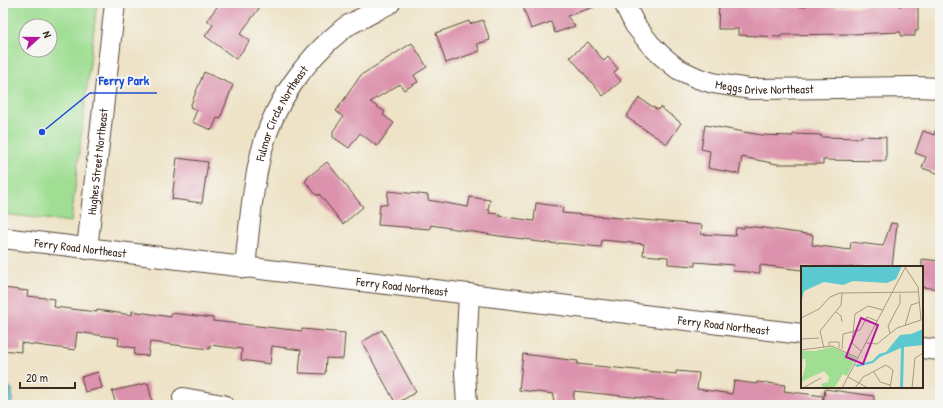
<svg xmlns="http://www.w3.org/2000/svg" width="943" height="408" font-family="'Patrick Hand',sans-serif">
<style>
.green{fill:#9fde93;stroke:#6d8458;fill-rule:evenodd}
.water{fill:#5cc9d0;stroke:#4c7a77}
.building{fill:#dc91ac}
.lines{fill:none;stroke-linecap:round;stroke-linejoin:round}
.minor-casing{stroke:#564637;stroke-width:22}
.minor{stroke:#fff;stroke-width:20}
.labels{text-anchor:middle;dominant-baseline:central;stroke-width:4;stroke-linejoin:round;paint-order:stroke}
.street-label{font-size:12px;fill:#3b2a1e;stroke:#f6f6f2}
.inset-road{fill:none;stroke:#a69983;stroke-width:1}
.view{fill:#b5179e;fill-opacity:0.15;stroke:#b5179e;stroke-width:2}
.inset-edge{fill:none;stroke:#3b2a1e;stroke-width:2}
.leader{fill:none;stroke:#1d4ed8;stroke-width:1.5}
.callout-dot{fill:#1d4ed8;stroke:#f6f6f2;stroke-width:1.5}
.callout-label{font-size:13px;text-anchor:middle;font-weight:bold;fill:#1d4ed8;stroke:#f6f6f2;stroke-width:4;stroke-linejoin:round;paint-order:stroke}
</style>
<rect width="100%" height="100%" fill="#f6f6f2"/>
<filter id="ink" filterUnits="userSpaceOnUse"><feTurbulence type="fractalNoise" baseFrequency=".025" numOctaves="2"/><feDisplacementMap in="SourceGraphic" scale="8" xChannelSelector="R" yChannelSelector="G"/><feConvolveMatrix kernelMatrix="1 2 1 2 8 2 1 2 1" color-interpolation-filters="sRGB"/></filter>
<filter id="wash" filterUnits="userSpaceOnUse"><feTurbulence type="fractalNoise" baseFrequency=".012" numOctaves="4" result="noise"/><feDisplacementMap in="SourceGraphic" scale="16" xChannelSelector="R" yChannelSelector="G"/><feGaussianBlur stdDeviation="0.9" result="paint"/><feColorMatrix in="noise" values="0 0 0 0 0 0 0 0 0 0 0 0 0 0 0 0 0 1.4 0 .05"/><feComposite in="paint" operator="in"/></filter>
<g filter="url(#wash)">
<rect width="100%" height="100%" fill="#eee3c7"/>
<path class="green" d="M3,3h94l-26,219 -68,-8zM26,26h24v24h-24z"/>
<path class="water" d="M3,380l9,9v16h-9z"/>
<g id="blocks">
<path class="building" d="M220,3h43l-23,31 10,7 -14,18 -31,-23 8,-11 -6,-5z
M533,3h64v3l-30,10 8,10 -20,7 -4,-11 -20,7 -8,-22z
M719,3l22,1v-1h26v2l39,2v-4h28v4l39,-1v-3h26v3h2v-3h12v2h5v26h-3v5h-14v-4l-51,2 -69,1v2l-43,-2v-6h-20z
M483,20l7,20 -13,4 3,7 -34,12 -10,-30 33,-12 1,3z
M588,42l16,19 4,-4 10,12 -4,4 7,8 -18,15 -33,-39z
M412,43l15,24 -13,8 4,7 -14,8 -4,-6 -30,18 15,10 -2,3 11,8 -17,23 -17,-13 -11,15 -16,-11v-6l10,-14 -7,-6 25,-36z
M204,72l29,13 -13,34 -3,-1 -5,12 -20,-8 5,-12 -7,-3z
M639,98l19,12 2,-3 21,16 -14,21 -41,-27z
M938,123h2v51l-18,-6 4,-11 -11,-4 8,-22 11,4z
M705,125l56,10 32,1v-2l28,1v2l40,1v-2l25,1v24l-63,-1v4h-46l-35,-7 -3,17 -31,-6 2,-17 -9,-2z
M177,158l31,4 -6,41 -30,-4z
M327,162l36,45 -20,17 -24,-30 -2,2 -12,-15 2,-2v-1z
M388,191l40,4v5l40,7 2,-10 20,3 -2,10h2l-1,3 11,1 -1,2 35,5 2,-18 27,4 -1,6 140,12 -1,9 34,2 1,-8h8v-2l20,2 49,7 -1,10 38,5 1,-8 32,4 8,-23 6,1 -5,43h-90v3l-42,-5v8l-27,-2 1,-6 -39,-3v4l-27,-2v-7l-25,-2 1,-11 -42,-4 -1,7 -43,-4v1l-27,-3 1,-1 -33,-4 -68,-11 -1,4 -52,-4 2,-21 7,1z
M922,259l18,2v28l-18,-2z
M3,288l25,3 -1,5 28,3 -1,8 43,5v-2l35,5v-4l39,6v-4l42,5v3l89,10v-2l43,4 -2,26 -17,-1 -1,16 -26,-1 2,-23 -29,-4 -2,18 -29,-4 1,-11 -32,-4v4l-60,-7 -2,14 -14,-1 1,-7 -17,-3 1,-7 -42,-6 -2,18 -54,-7v9l-18,-2z
M382,330l34,62 -20,12 -34,-62z
M523,354l55,7 -1,3 99,10v-3l23,2 -2,16 35,5 2,-13 23,3v-2l28,3 -1,6 39,5 -1,9h-150v-4l-98,-10 -1,14 -20,-1 1,-10 -35,-4z
M98,372l4,16 -17,4 -4,-15z
M148,383l5,22h-37l-4,-14z
M825,389l49,7v9h-51z"/>
</g>
</g>
<g filter="url(#ink)">
<use href="#blocks" fill-opacity="0" stroke="#564637" stroke-width="1"/>
<g class="lines">
<defs>
<g id="minor">
<path id="s1" d="M624,3l11,22 15,19 12,12 16,13 19,9 16,5 37,6 166,-2 24,1"/>
<path id="s2" d="M3,238l799,96"/>
<path id="s3" d="M87,249l28,-246"/>
<path id="s4" d="M245,268c4,-39 7,-77 16,-115 12,-49 44,-94 83,-125 5,-4 11,-6 16,-9 10,-5 20,-11 30,-16"/>
<path d="M922,348l18,2"/>
<path d="M183,398l40,7"/>
<path d="M467,405l-2,-32 4,-79"/>
</g>
</defs>
<use href="#minor" class="minor-casing"/>
<use href="#minor" class="minor"/>
</g>
</g>
<g class="labels">
<g class="street-label">
<text stroke="none"><textPath href="#s1" startOffset="176">Meggs Drive Northeast</textPath></text>
<text stroke="none"><textPath href="#s4" startOffset="161">Fulmar Circle Northeast</textPath></text>
<text stroke="none"><textPath href="#s3" startOffset="88">Hughes Street Northeast</textPath></text>
<text stroke="none"><textPath href="#s2" startOffset="78">Ferry Road Northeast</textPath></text>
<text stroke="none"><textPath href="#s2" startOffset="402">Ferry Road Northeast</textPath></text>
<text stroke="none"><textPath href="#s2" startOffset="726">Ferry Road Northeast</textPath></text>
</g>
</g>
<g transform="translate(801 266)">
<rect width="122" height="122" fill="#eee3c7"/>
<path d="M31,81l24,11 -9,18 -4,-2 -9,14h-11l-2,-4 7,-2 1,-5 -5,-6 -23,11 5,-17 -1,-6h-4v-8h14z" fill="#9fde93"/>
<path d="M0,0h101l-6,13 -9,4 -34,-2 -10,4 -19,-3 -20,9 -3,13zM122,63v16l-19,2 -1,41h-3l1,-40 -21,9 -7,6 -16,4 -3,-2 18,-4 7,-7 7,-2 14,-17 11,-1z" fill="#5cc9d0"/>
<path class="inset-road" d="M35,46l5,4 1,6M0,52l18,-9 11,-12 10,-4 79,-1M104,60l6,-21 9,-3M89,67l-2,-7 12,-23v-9M0,73l18,-1M65,77l11,1 20,-16 24,-8 -3,-33 -13,-20M28,80v-4h10v6M23,82l-4,-17 21,-26 1,-12M41,83l1,-15 17,-4 7,-13 10,4M0,84l31,-4 26,12M60,85l-9,-8 3,-29 13,-8 15,4M64,90l6,-11M73,106l6,10 10,3M47,111l20,11M2,122l18,-10M41,122l64,-122M54,122l8,-11 23,-12 7,5 -3,18M111,122l3,-30 8,-5"/>
<path class="view" d="M60,52l17,7 -15,39 -17,-7z"/>
<rect width="122" height="122" class="inset-edge"/>
</g>
<path class="leader" d="M42 132L90 93H157"/>
<circle class="callout-dot" cx="42" cy="132" r="4"/>
<g class="callout-label">
<text x="124" y="85">Ferry Park</text>
</g>
<rect width="943" height="408" fill="none" stroke="#f6f6f2" stroke-width="16"/>
<g transform="translate(38 38) rotate(69)"><circle r="19" fill="#f6f6f2" stroke="#aba49d"/>
<path d="M0-3L7 15L0 10L-7 15Z" fill="#b5179e"/>
<text y="-6" font-size="11" font-weight="bold" text-anchor="middle" fill="#3b2a1e">N</text>
</g>
<path d="M20 382v6h55v-6" fill="none" stroke="#3b2a1e" stroke-width="2"/>
<text x="26" y="382" font-size="12" fill="#3b2a1e" stroke="#f6f6f2" stroke-width="3" paint-order="stroke">20 m</text>
</svg>
